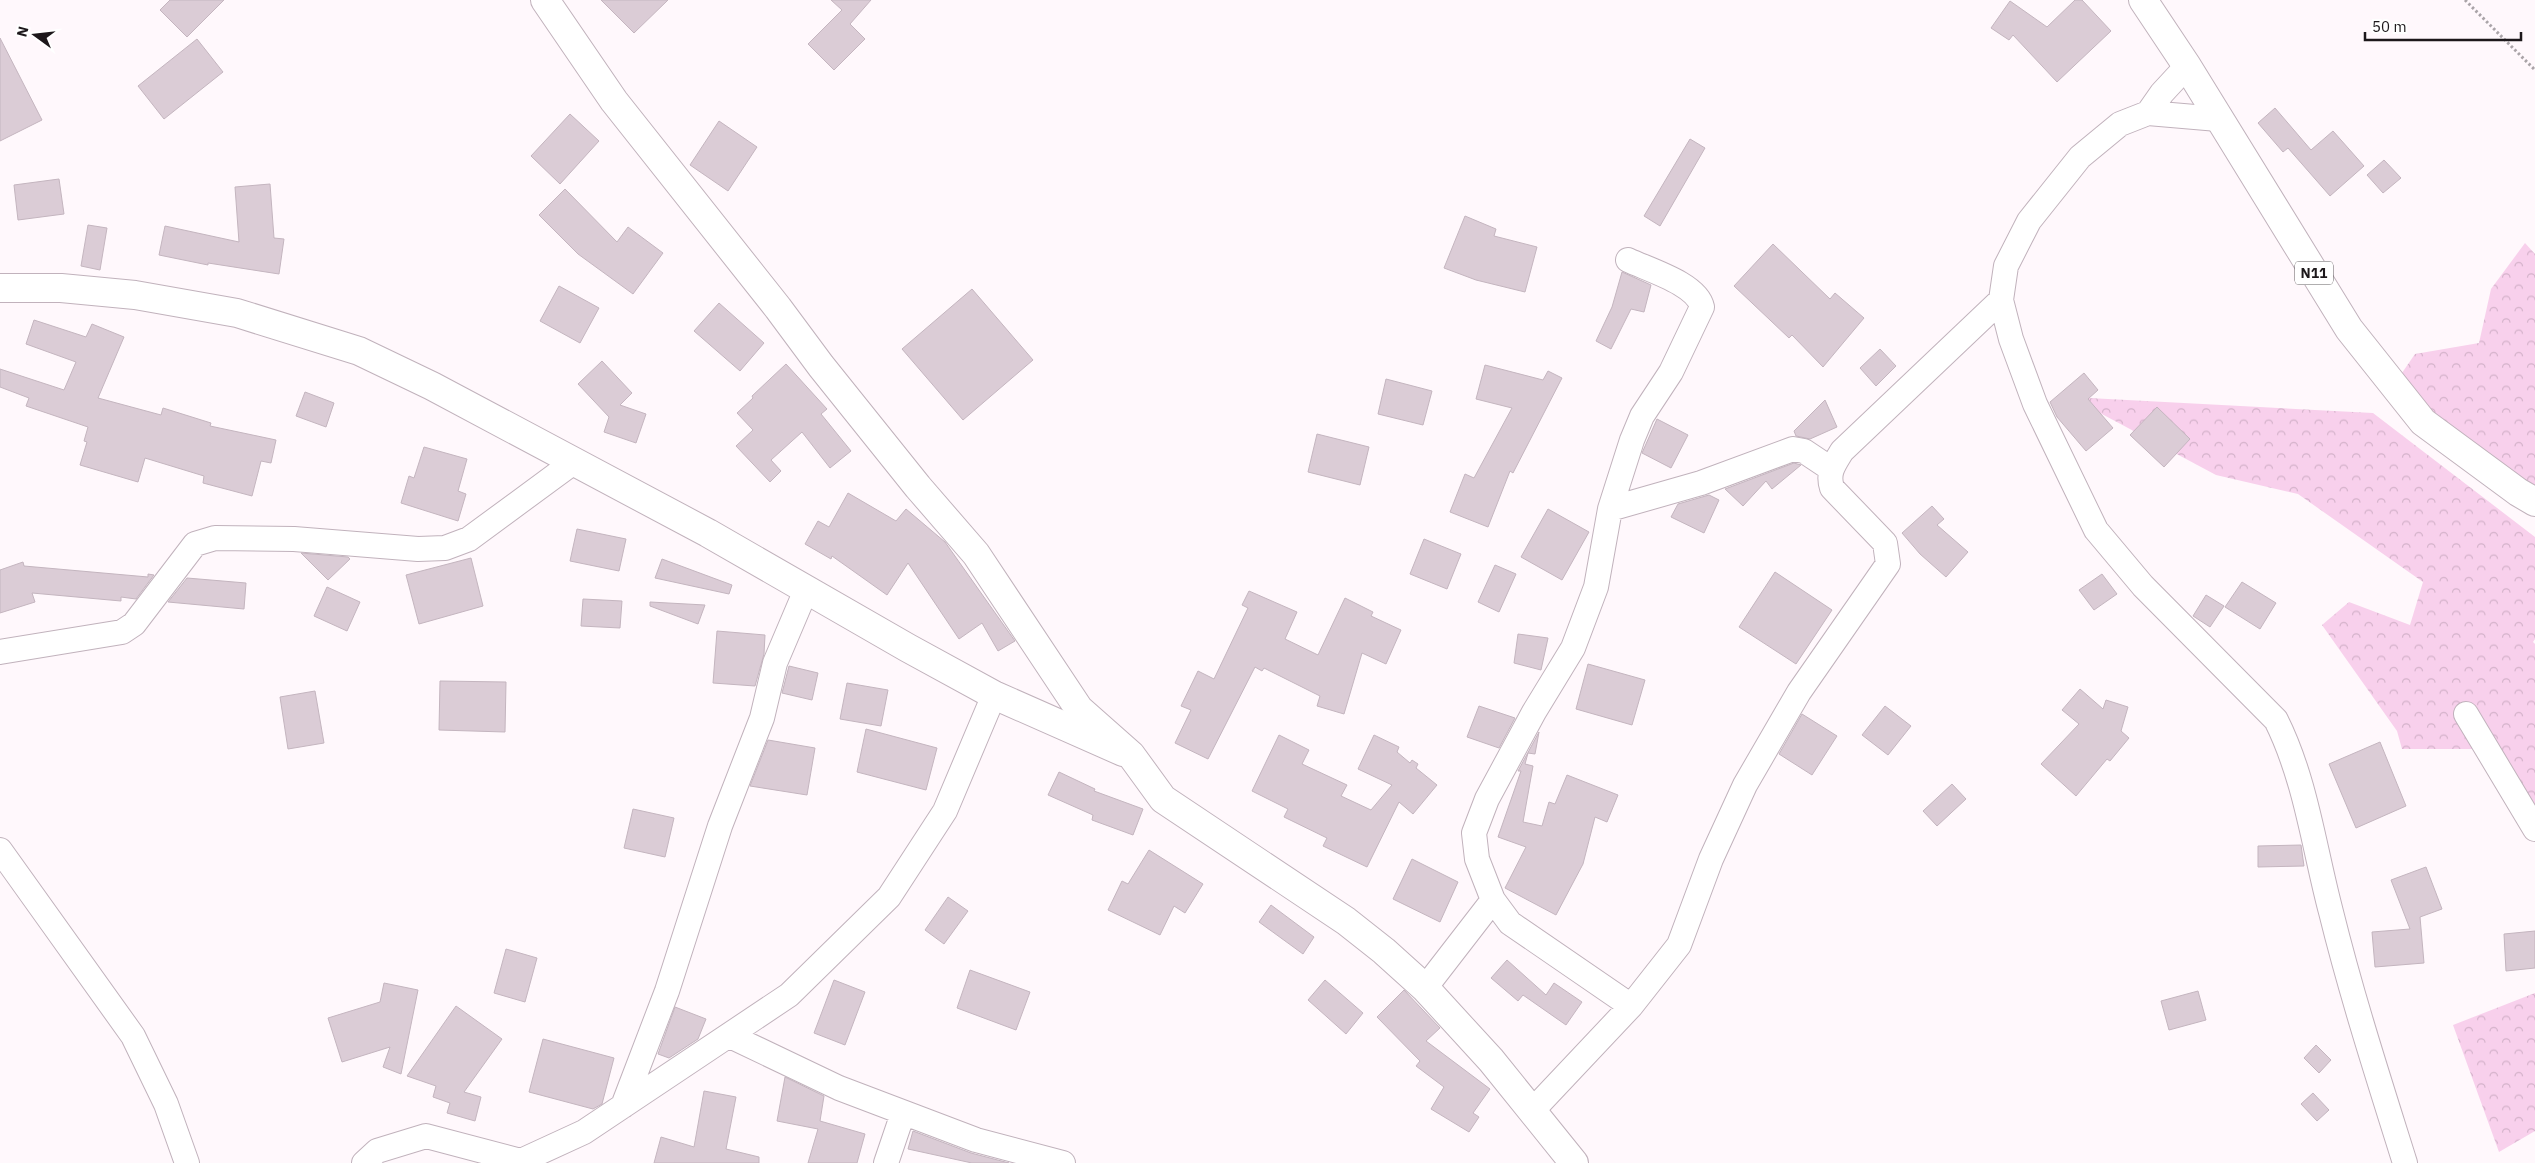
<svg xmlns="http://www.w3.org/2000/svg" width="2535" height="1163" font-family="'IBM Plex Sans',sans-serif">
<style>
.forest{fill:url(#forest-crowns)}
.building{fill:#dbccd6;stroke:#c4b5bf}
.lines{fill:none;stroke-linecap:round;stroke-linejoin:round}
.minor-casing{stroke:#c1b2bc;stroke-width:26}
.tertiary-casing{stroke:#c1b2bc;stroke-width:30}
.secondary-casing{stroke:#c1b2bc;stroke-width:30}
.trunk-casing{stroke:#c1b2bc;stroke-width:30}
.path{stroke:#aaa4a8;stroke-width:3;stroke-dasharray:2.5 2.5;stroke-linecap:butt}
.minor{stroke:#fff;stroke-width:24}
.tertiary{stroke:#fff;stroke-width:28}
.secondary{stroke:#fff;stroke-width:28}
.trunk{stroke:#fff;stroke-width:28}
.labels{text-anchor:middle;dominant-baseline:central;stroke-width:5;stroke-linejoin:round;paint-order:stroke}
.shield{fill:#fff;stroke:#615d5f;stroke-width:1}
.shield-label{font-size:14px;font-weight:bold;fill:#1d181b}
</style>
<defs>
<pattern id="forest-crowns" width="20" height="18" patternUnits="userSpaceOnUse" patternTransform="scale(1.25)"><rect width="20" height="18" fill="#f8d0ec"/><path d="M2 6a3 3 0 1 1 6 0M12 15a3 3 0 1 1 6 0" fill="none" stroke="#d4b2ca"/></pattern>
</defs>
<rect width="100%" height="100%" fill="#fff8fc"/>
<path class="forest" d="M2525,243l10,11v240l-142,-108 22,-32 64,-11 12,-54z
M2070,397l303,16 162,124v102l-2,3 2,2v162l-21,3 -36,-60h-76l-5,-18 -75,-106 27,-23 61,23 13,-43 -125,-88 -82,-19z
M2535,993v138l-36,21 -46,-127z"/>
<path class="building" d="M170,0h54l-37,37 -27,-27z
M601,0h67l-34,33z
M831,0h40l-21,24 15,15 -31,31 -26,-26 34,-34z
M2075,0h7l29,31 -54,51 -44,-47 -4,5 -18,-12 19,-27 37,26z
M0,38l42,82 -42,21z
M197,39l26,33 -59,47 -26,-33z
M2275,108l36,42 22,-19 31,35 -34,30 -42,-48 -5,4 -25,-29z
M570,114l29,27 -39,43 -29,-28z
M719,121l38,26 -29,44 -38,-26z
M1690,139l15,9 -45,78 -16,-10z
M2384,160l17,18 -18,15 -16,-18z
M59,179l5,35 -46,6 -4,-35z
M270,184l4,54 10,1 -5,35 -71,-11v2l-49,-10 6,-29 74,16 -4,-55z
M565,189l52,53 11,-15 35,26 -30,41 -55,-40 -39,-39z
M1465,216l31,13 -2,7 43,11 -12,45 -49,-12 -32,-12z
M88,225l19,3 -7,42 -19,-4z
M1773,244l57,55 5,-6 29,25 -41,49 -31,-32 -3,3 -55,-52z
M1622,272l29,13 -7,27 -13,-3 -20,40 -15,-8 16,-34z
M559,286l40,22 -19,35 -40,-22z
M972,289l61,71 -70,60 -61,-71z
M719,303l45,40 -24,28 -46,-40z
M34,320l52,17 6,-13 32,13 -26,61 63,17 2,-7 48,15 -1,3 66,14 -5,23 -10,-2 -9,35 -49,-13 1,-7 -59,-18 -7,24 -58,-17 7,-23 -3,-1 4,-14 -62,-21 3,-8 -29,-11v-18l64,21 12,-28 -50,-18z
M1880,349l16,17 -20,20 -16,-18z
M602,361l30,32 -12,12 26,9 -10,29 -32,-11 5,-15 -31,-33z
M786,364l41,45 -6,5 30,37 -21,17 -28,-36 -31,28 10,11 -11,11 -34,-36 17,-16 -16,-17 16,-15 -1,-2z
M1485,365l58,15 5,-9 14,7 -49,95 -3,-2 -22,56 -38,-15 15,-38 9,4 38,-70 -36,-9z
M2084,373l14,17 -10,9 25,29 -27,23 -29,-34 -7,-15z
M1386,379l46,12 -9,34 -45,-11z
M305,392l29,11 -8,24 -30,-11z
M1825,400l12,27 -27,12 -14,-3 -2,-5z
M2157,407l33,32 -26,28 -34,-32z
M1657,419l31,16 -17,33 -29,-15z
M1317,434l52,13 -9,38 -52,-13z
M424,447l43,12 -9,32 8,3 -8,27 -57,-18 8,-27 5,2z
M1794,463l7,2 -29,24 -6,-8 -23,25 -18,-17z
M848,493l48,28 10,-12 39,33 70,99 -17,10 -16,-28 -23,16 -51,-76 -21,32 -55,-39 -1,3 -26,-15 13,-23 11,6z
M1709,495l10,5 -15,33 -33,-16 7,-13z
M1932,506l12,13 -7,6 31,27 -22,25 -26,-23 -18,-21z
M1548,509l41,23 -27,48 -41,-23z
M577,529l49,10 -7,32 -49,-10z
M1424,539l37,15 -14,35 -37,-15z
M301,553l47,4 2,2 -22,21z
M471,558l12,48 -64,18 -13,-49z
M662,559l70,26 -3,9 -74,-16z
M23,562l1,4 124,11v-3l6,1 -18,24 -15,-2v4l-89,-8 3,9 -35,11v-43z
M1495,565l21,9 -17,38 -21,-10z
M1775,572l57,38 -36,54 -57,-37z
M2102,574l15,20 -23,16 -15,-20z
M187,578l59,5 -2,26 -76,-7z
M2242,582l34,21 -16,26 -35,-22z
M327,587l33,15 -13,29 -33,-15z
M1249,591l48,21 -12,27 33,16 27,-57 28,14 -2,4 30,14 -15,34 -24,-11 -18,61 -27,-8 3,-10 -56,-28 -2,3 -7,-4 -47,92 -33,-16 16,-33 -10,-4 17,-35 16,8 34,-71 -6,-3z
M2206,595l18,11 -14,21 -17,-11z
M583,599l39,2 -2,27 -39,-2z
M650,602l55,3 -7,19 -48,-18z
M717,631l48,4 -1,19 -9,32 -42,-3z
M1518,634l30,4 -7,32 -27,-7z
M1588,664l57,16 -13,45 -56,-16z
M789,666l29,7 -6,27 -30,-7z
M440,681l66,1 -1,50 -66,-2z
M847,683l41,7 -7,36 -41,-7z
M2080,689l23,20 3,-9 22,7 -7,24 8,7 -19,23 -3,-2 -31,37 -35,-32 38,-40 -17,-14z
M315,691l9,52 -36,6 -8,-52z
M1479,706l36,12 -16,30 -32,-11z
M1885,706l26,20 -23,29 -26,-20z
M1802,714l35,22 -25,39 -33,-21z
M866,729l71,19 -11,42 -69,-18z
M1539,732l-4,22 -7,-1 -3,11 8,2 -10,56 19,4 7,-24 6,2 12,-29 51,20 -11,27 -12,-5 -12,47 -27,51 -51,-27 21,-41 -28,-10 23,-66h-3z
M1279,735l30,15 -7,14 45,21 -6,11 30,14 21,-25 -34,-16 16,-34 25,12 -2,5 13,11 2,-3 6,4 -2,4 21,17 -24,29 -14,-12 -32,65 -44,-21 4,-8 -43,-21 4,-8 -36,-18z
M768,740l47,8 -8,47 -57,-9z
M2380,742l26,64 -50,22 -27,-64z
M1059,772l36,17 -1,2 49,18 -10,26 -41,-15 1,-5 -45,-20z
M1952,784l14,15 -29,27 -14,-15z
M633,809l41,9 -9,39 -41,-9z
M2301,845l3,21 -46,1v-21z
M1149,850l54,34 -18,29 -11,-7 -14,29 -52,-25 14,-29 6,3z
M1412,859l46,23 -18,40 -47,-23z
M2426,867l16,42 -22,8 4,46 -49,4 -3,-35 38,-3 -19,-49z
M948,897l20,14 -24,33 -19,-14z
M1271,905l43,32 -11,17 -44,-32z
M2535,931v37l-29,3 -2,-37z
M506,949l31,9 -12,44 -31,-9z
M1507,960l39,35 8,-12 28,19 -16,23 -43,-30 -5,6 -27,-23z
M970,970l60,22 -14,38 -59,-22z
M834,980l31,12 -20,53 -31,-12z
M1325,980l38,33 -17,21 -38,-34z
M384,983l34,7 -17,84 -18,-7 7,-20 -48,15 -14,-44 52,-16z
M1404,990l36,38 -14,13 64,48 -17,24 6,4 -10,15 -38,-23 13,-22 -28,-21 4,-5 -43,-44z
M2198,991l8,29 -37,10 -8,-29z
M456,1006l46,33 -38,53 17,5 -6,24 -28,-8 3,-10 -17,-6 3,-11 -29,-10z
M675,1007l31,12 -8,20 -29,19 -11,-4z
M543,1039l71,19 -12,46 -9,5 -64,-17z
M2316,1045l15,15 -12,13 -15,-15z
M785,1077l39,19 -4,25 45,13 -8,29h-49l10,-34 -41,-8z
M704,1091l32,6 -10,52 33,8v6h-105l7,-26 33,10z
M2313,1093l16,17 -12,11 -16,-17z
M913,1131l58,22 38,10h-37l-64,-14z"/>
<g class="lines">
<defs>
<path id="minor" d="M2187,66l-25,27 -14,20 -28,11 -40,33 -51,64 -23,45 -5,34 10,39 24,65 61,126 47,56 133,134c30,60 38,128 55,192 21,85 48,168 74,251
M2148,113l70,6
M1628,260c21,10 69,24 74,47l-31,65 -29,44 -10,24 -22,69 -14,78 -23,61 -39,64 -47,87 -13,34 3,26 16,41 17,23 121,83
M1610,509l91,-26 92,-34 11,2 27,18
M0,652l122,-20 12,-8 61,-80 20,-6 79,1 124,10 27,-1 24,-9 106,-78
M2466,714l69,115
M0,850l133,186 33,68 21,59
M1425,988l68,-88
M730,1036l109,52 137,52 87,23
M623,1106l44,-115 53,-165 42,-108 13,-55 31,-73
M1532,1111l99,-105 48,-61 32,-86 34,-74 54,-93 89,-128 -3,-21 -53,-55c-5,-15 2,-24 10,-37l159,-151
M364,1163l13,-12 49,-15 95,25 63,-29 205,-137 100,-98 56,-86 49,-116
M886,1163l17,-50"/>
<path id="tertiary" d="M0,288h61l74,7 102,18 122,38 73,35 276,147 200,115 86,47 129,57"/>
<path id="secondary" d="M545,0l69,101 164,207 43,58 97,121 58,67 103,155 52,46 32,44 183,122 38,30 41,37 66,72 83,103"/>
<path id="trunk" d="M2143,0l44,66 162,263 74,93 95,70 17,10"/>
</defs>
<use href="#minor" class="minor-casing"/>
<use href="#tertiary" class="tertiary-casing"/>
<use href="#secondary" class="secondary-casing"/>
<use href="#trunk" class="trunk-casing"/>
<path class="path" d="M2465,0l70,70"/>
<use href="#minor" class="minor"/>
<use href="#tertiary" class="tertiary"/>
<use href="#secondary" class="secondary"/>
<use href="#trunk" class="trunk"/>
</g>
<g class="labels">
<rect class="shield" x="2295" y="261.5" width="38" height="23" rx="4"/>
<g class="shield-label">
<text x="2314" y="273">N11</text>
</g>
</g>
<g transform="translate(35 35) rotate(285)" stroke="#ffffff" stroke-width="4" paint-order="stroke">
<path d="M0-4L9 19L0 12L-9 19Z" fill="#1d181b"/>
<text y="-8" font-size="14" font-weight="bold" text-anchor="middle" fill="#1d181b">N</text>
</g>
<path d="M2365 32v8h156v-8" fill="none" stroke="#1d181b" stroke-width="2.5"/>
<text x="2372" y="32" font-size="15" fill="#1d181b" stroke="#ffffff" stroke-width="4" paint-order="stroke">50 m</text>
</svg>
